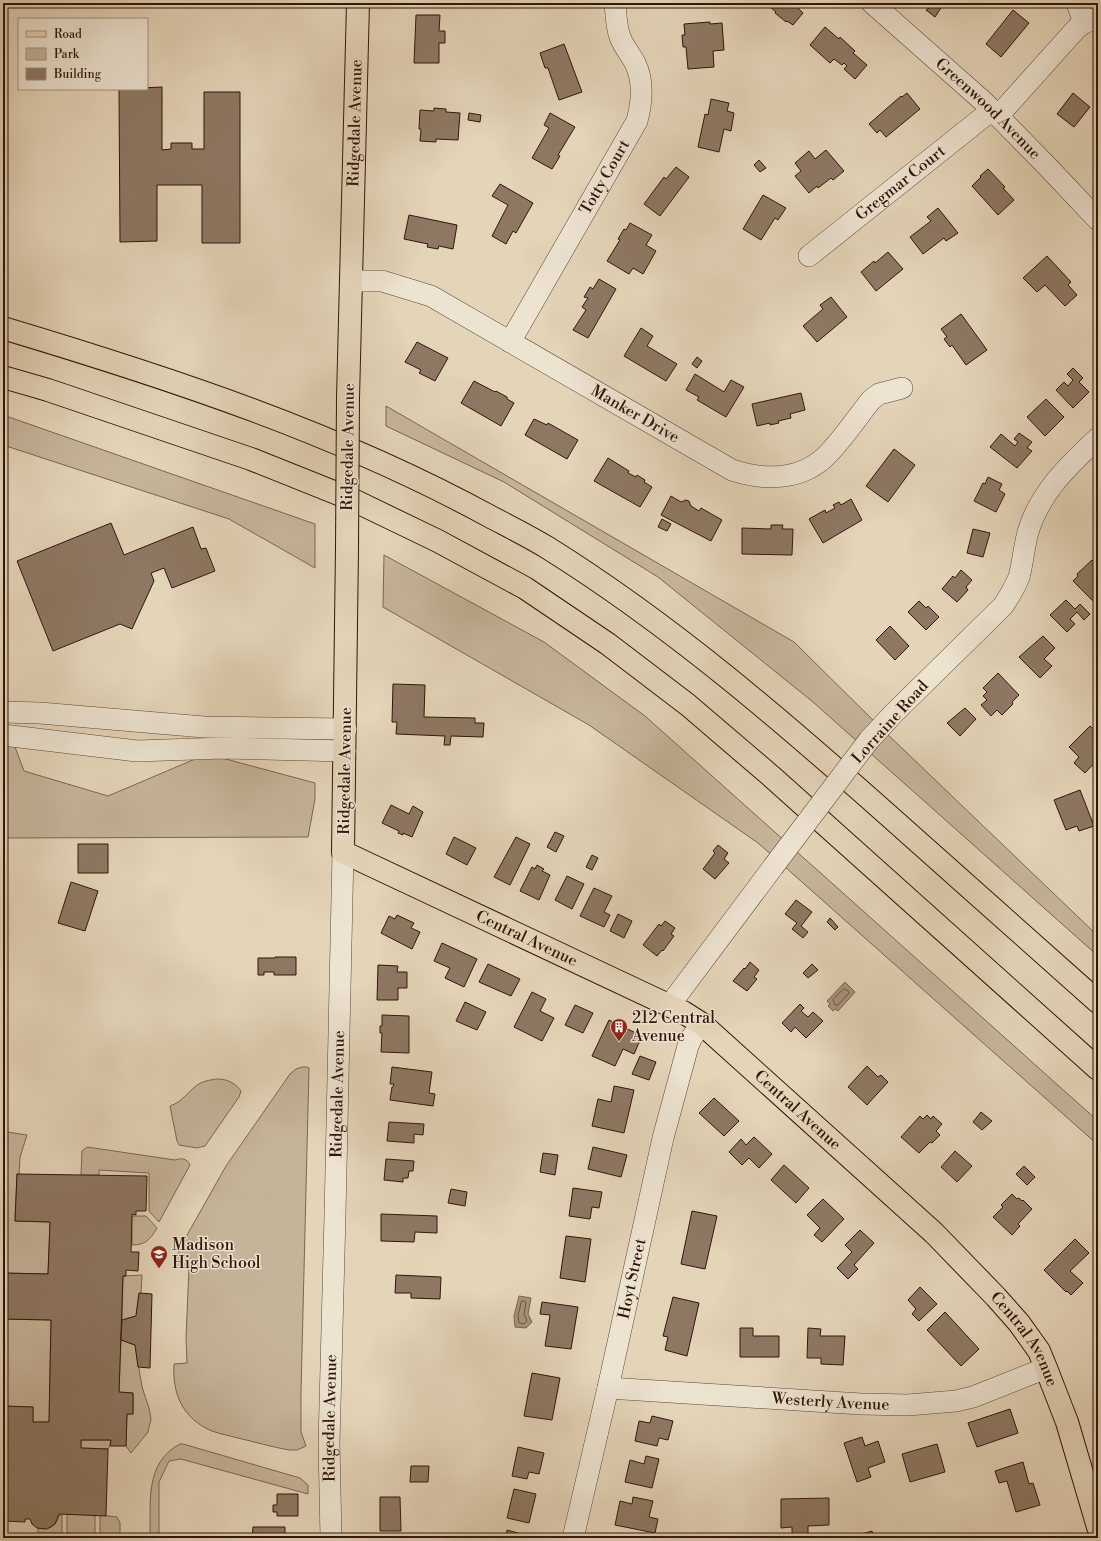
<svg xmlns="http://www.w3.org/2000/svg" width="1101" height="1541" font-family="'Libre Bodoni',serif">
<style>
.green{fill:#c6b49a;stroke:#7c6452}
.water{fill:#a7937c;stroke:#78614e}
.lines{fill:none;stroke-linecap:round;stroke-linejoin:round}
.shore{stroke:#6c5442;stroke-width:1}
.building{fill:#8e7864;stroke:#311509}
.minor-casing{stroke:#5e4535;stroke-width:22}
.major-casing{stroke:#311509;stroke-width:24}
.highway-casing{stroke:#311509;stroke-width:24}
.minor{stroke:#ede3d1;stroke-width:21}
.major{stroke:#e4d4b8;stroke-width:22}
.highway{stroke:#e4d4b8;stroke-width:22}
.minor-bridge-casing{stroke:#5e4535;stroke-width:22;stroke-linecap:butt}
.major-bridge-casing{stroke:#311509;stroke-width:24;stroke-linecap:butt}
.minor-bridge{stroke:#ede3d1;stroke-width:21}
.major-bridge{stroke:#e4d4b8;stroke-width:22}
.labels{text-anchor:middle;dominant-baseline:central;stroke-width:3;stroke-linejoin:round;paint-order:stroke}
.street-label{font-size:16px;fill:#311509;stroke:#ede3d1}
.poi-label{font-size:16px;fill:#311509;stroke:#ede3d1;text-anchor:start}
</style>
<rect width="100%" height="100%" fill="#e4d4b8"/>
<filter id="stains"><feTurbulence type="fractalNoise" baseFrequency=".005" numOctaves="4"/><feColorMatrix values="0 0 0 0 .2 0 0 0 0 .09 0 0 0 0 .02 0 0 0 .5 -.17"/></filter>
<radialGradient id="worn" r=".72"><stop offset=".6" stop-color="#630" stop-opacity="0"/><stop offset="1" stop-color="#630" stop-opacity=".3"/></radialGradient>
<path class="green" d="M386,406l408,236 88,87 216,207v20l-285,-254 -155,-125 -154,-95 -118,-56z
M3,415l312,109v44l-86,-49 -226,-74z
M384,555l160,87 101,74 453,405v24l-340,-302 -169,-118 -206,-118z
M3,715l21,56 84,25 99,-42 108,29v16l-7,38 -305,1z
M302,1067h5l2,1 -8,324v40l5,14 -9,4h-8c-17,-3 -34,-8 -51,-12 -8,-2 -18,-4 -26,-7 -29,-12 -40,-37 -38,-67l13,-1 -1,-25 3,-70h-12l-2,-2 3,-12 4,-10 44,-78 64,-92 6,-5z
M217,1079c11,0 18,4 24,12l-2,6 -34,49 -8,2 -18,-3 -2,-4 -7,-35c12,-4 17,-13 26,-20 6,-5 14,-6 21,-7z
M7,1132l20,3 -7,22 -1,17h-2l-2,47 35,1 -2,52 -45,-1v-138z
M87,1147l88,13c6,-2 12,-2 15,5l-31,57 -10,-11v-38l-50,-3v5h-18l1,-24z
M132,1216h14l11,12c-7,12 -12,17 -25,17z
M142,1275l-1,18 -2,1 -3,22 -14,4 1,-44z
M3,1319l48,1 -2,102h-16v-15l-30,-1z
M121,1340l14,5 7,42 7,21 2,11 -3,13 -17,21 -5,-7 1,-32h6v-21l-14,-1z
M81,1440h30l-1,6 -2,3 -27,-1z
M180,1444h3l117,34 8,7v9l-127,-35 -12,2 -10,21v56h-9c1,-35 -6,-75 30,-94z
M67,1514l28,1v19l-28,-1z
M59,1515h3v18h-24v-5c11,3 19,-2 21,-13z
M100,1515l17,2 3,6v11h-20z"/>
<path class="water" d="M845,982l10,10 -17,19 -3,-2 -2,2 -5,-5 2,-2 -3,-3z
M519,1296l12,2 -3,16 4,8 -6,6 -11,-1 -1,-11z"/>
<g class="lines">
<path class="shore" d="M844,989l4,2 1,2 -11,12h-3l-2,-5z
M522,1301h3l1,2 -2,11 3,7 -3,3 -5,-1 -1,-7z"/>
</g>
<path class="building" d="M771,3h24l4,3 -1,2 5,5 -10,12 -6,-4 -1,1 -11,-9 1,-1 -6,-5 2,-3z
M922,3h18l-2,2 3,3 -6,9 -9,-7 3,-2z
M1013,10l16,13 -28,34 -15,-13z
M416,15h24l-1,16h6v12h-6v20h-25z
M710,22v2l12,-1 2,27 -11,1 1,16 -26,2 -2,-22h-3l-1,-12h3l-1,-11z
M825,27l14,12 1,-2 15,14 -2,2 14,12 -12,14 -11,-10 3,-3 -3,-3 -2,2 -8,-6 -4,4 -20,-18z
M564,44l18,48 -23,8 -11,-32h-3l-5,-15z
M162,87v63l9,-1v-6h21v6h12v-57h36v151h-38v-58h-45v56l-37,1 -1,-153z
M907,93l13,16 -34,28 -6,-7 -3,3 -8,-9 32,-28 1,1z
M1073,93l17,14 -16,20 -17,-13z
M711,99l18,4 -2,8 7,2 -3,18 -7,-2 -5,23 -21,-5 7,-33 3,1z
M434,108l12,1v3l14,1 -2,27 -22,-1v3l-16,-1 1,-12h-2l1,-19 14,1z
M469,113l12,2 -1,7 -12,-2z
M550,113l25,14 -17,28 2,1 -8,13 -20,-11 17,-30 -5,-3z
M826,150l18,21 -11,9 -2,-2 -13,10 -1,-2 -8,7 -14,-17 6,-5 -6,-8 14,-12 6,8z
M759,160l7,8 -6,4 -6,-7z
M676,167l13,10 -29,39 -16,-12 20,-27 2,2z
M988,169l17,18 -2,1 11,12 -16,15 -26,-29 9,-9 -1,-1z
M500,184l33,19 -17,30 -3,-2 -7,13 -14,-8 16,-31 -16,-9z
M763,195l23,13 -8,12 -3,-2 -14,22 -18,-11z
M938,208l20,25 -12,8 -2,-3 -21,16 -13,-17 21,-16 -4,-4z
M409,215l48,10 -4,24 -14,-3 -1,3 -11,-2 1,-3 -24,-5z
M630,223l22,12 -6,10 10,6 -13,23 -10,-6 -4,6 -22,-13 13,-21 -2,-1 6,-10 2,1z
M888,252l15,17 -27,22 -15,-19 13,-11 1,2z
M1047,256l24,26 -3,3 9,10 -12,11 -20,-21 -8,7 -14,-14z
M599,279l17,10 -28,49 -15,-8 13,-20 -4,-3 6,-9 -4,-1 6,-10 3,2z
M831,297l16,20 -30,25 -14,-16 20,-17 -3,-4z
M961,314l26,36 -21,15 -14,-20 -2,2 -6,-8 3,-2 -6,-8z
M641,328l12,8 -6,10 30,18 -11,17 -42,-25z
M417,342l31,16 -13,23 -16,-8 2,-3 -16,-8z
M697,357l5,4 -5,7 -5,-4z
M1073,368l10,10 -4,4 10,10 -16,16 -17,-18 8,-8 4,4 5,-6 -6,-6z
M695,374l29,18 7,-12 13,7 -18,30 -29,-17 2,-3 -13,-7z
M474,381l21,11 1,-1 11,6v2l7,4 -13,23 -40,-23z
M801,393l4,17 -15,4 1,4 -13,3 1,2 -9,2v-2l-13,3 -5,-22z
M1046,399l18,18 -19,19 -18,-19z
M534,419l13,6 1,-2 30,17 -11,19 -42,-24z
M1019,433l13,9 -5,6 5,3 -15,17 -27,-21 11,-13 14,12 3,-4 -4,-3z
M894,449l21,16 -27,37 -22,-16z
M608,458l21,13 -1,2 8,4 1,-2 8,5 -1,2 8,5 -12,20 -46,-26z
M988,477l14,7 -3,6 6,4 -9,18 -22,-11 9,-18 2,1z
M671,496l10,6 5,-2 3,1 2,5 8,5 2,-3 21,12 -11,21 -50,-26z
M851,499l11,21 -39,23 -14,-24 16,-9 1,3 9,-5 -2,-3 6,-3 2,3z
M662,519l9,5 -4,7 -9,-4z
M111,523l13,32 69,-28 8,22 5,-1 9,23 -43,17 -8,-20 -13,5 3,8 -22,48 -12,-5 -67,27 -36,-90z
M771,525h12l-1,4h11l-1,26 -50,-1v-26l29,1z
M973,529l17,4 -7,24 -16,-4z
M1092,560l6,6v31l-5,4 -20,-20 5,-5 -1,-2z
M961,570l11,10 -6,7 2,3 -11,12 -15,-13 11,-13 2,2z
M1066,600l9,9 5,-5 10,10 -6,6 -7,-8 -7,7 5,5 -8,8 -17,-17z
M919,601l7,7 2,-2 11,11 -13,13 -18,-18z
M890,626l19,20 -14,14 -19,-20z
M1043,636l12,12 -11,11 8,7 -12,12 -21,-21z
M998,673l21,22 -7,7 1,2 -11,11 -5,-5 -6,6 -10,-11 6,-5 -4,-4 4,-4 -4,-4z
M393,684l32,1 -1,32 51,1v5h9l-1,14 -32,-1 -1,9h-6l1,-9 -49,-2 1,-12h-5z
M965,708l11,11 -16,17 -13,-13z
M1090,726l8,7v26l-13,14 -11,-10 5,-6 -10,-10z
M1080,790l14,36 -15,5 -2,-5 -11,4 -12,-30z
M391,805l18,9 4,-8 10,6 -11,25 -9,-4v2l-5,-2 1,-2 -17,-8z
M555,832l9,4 -8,16 -9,-5z
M454,837l22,11 -9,17 -21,-11z
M516,837l14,7 -20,41 -16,-8z
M78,844h30v29h-30z
M718,845l10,8 -4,6 5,4 -14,16 -12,-10 12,-16 -2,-2z
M592,855l6,3 -6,12 -6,-3z
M537,865l7,4 -2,2 8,4 -11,25 -19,-9 12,-24 3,2z
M567,876l17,8 -12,25 -17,-9z
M71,882l27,9 -13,40 -27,-8z
M594,888l18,8 -8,16 6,3 -6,12 -24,-11z
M796,900l16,12 -11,14 7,6 -5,6 -11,-9 5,-6 -12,-9z
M618,914l14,7 -8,17 -14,-7z
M397,915l17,8 -3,5 9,4 -8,17 -31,-16 8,-17 6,3z
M830,918l8,9 -3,3 -8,-8z
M665,921l10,7 -4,6 3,2 -11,15 -1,-1 -5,6 -14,-11 16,-21 2,2z
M442,943l35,16 -13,28 -19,-9 5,-10 -16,-7z
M275,957h21v18h-22v-3h-10v3h-6v-17h17z
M750,962l9,8 -5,7 3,2 -10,12 -14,-10 11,-13 1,1z
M488,964l32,15 -9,17 -32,-14z
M812,964l6,6 -10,8 -5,-5z
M378,965l20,1 -1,6h10v16h-9v12h-21z
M532,992l14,7 -6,12 14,7 -12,23 -28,-14z
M465,1002l21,10 -9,18 -21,-9z
M800,1004l4,4 -3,3 7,6 5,-5 10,9 -17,17 -11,-11 -4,5 -9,-9z
M575,1005l18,8 -10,20 -18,-8z
M382,1015l27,1v37l-28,-1 1,-19h-2v-7h2z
M609,1020l33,16 -8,18 -11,-5 -8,17 -23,-10z
M640,1056l16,6 -7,18 -17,-6z
M867,1066l11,11 3,-2 7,7 -21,23 -19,-18z
M392,1067l40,5 -3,21 6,1 -2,12 -43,-6 2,-13h1l1,-3h-4z
M614,1086l20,4 -10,43 -32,-7 6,-27 13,3z
M714,1098l25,23 -15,15 -25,-23z
M981,1112l11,9 -10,9 -9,-8z
M927,1115l4,4 2,-3 9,8 -6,7 4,4 -8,8 -2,-1 -11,11 -18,-16 19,-21 3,3z
M389,1122l35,2 -1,11 -9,-1v9l-27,-2z
M754,1137l18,17 -13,14 -10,-10 -7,7 -13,-13 12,-13 5,6z
M593,1147l34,8 -6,22 -33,-8z
M955,1151l17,15 -15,16 -16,-15z
M543,1153l15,2 -3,20 -15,-3z
M386,1159l28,2 -1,10h-4l-1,7h-5v4l-19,-2z
M784,1165l25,23 -13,15 -25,-23z
M1024,1166l11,11 -8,8 -11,-11z
M17,1174l130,2 -1,35h-10v4l-4,-1 -1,38h8l-1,19 -12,-1v6h-3l-4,116 14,1v21h-6l-1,32h-16l1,-6h-30v8l27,1 -2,67 -47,-2 -4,10 -8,5 -10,-1 -5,-4 -2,-5h-5v3l-22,-1v-115l30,1v15h16l2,-102 -48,-1v-46l45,1 2,-52 -35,-1z
M573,1188l29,4 -3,16 -7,-1 -2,12 -21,-3z
M451,1189l16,3 -2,14 -17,-3z
M1012,1194l5,5 2,-1 3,3 1,-1 9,9 -14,15 2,2 -8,9 -19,-18 10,-10 -2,-2z
M823,1199l21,20 -22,23 -8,-7 6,-7 -13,-13z
M692,1211l25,5 -12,53 -24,-5z
M381,1214l56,2v17l-22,-1 -1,10 -33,-1z
M860,1230l14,13 -20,22 4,4 -10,10 -11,-11 15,-16 -7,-7z
M566,1236l25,3 -6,43 -25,-4z
M1075,1239l14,14 -19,18 13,12 -12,12 -4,-4 -1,1 -22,-22z
M396,1275l45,2 -1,22 -29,-1v-5h-16z
M920,1287l17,17 -18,17 -7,-7 4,-5 -8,-9z
M139,1293l13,1 -2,74 -12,-1 -3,-22 -14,-5 1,-20 14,-4z
M673,1297l26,6 -12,53 -22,-6 3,-13 -5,-1z
M542,1302l36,5 -7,42 -26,-3 5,-31 -10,-1z
M945,1312l34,37 -18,17 -34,-36z
M740,1328h13v8h26v21h-39z
M808,1328l13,1 -1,7h25l-2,29 -22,-1v-6h-14z
M532,1373l28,5 -8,42 -28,-4z
M1010,1409l8,24 -41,14 -9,-24z
M652,1416l21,5 -5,19 -9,-2 -2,8 -22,-5 4,-20 11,2z
M862,1437l3,9 13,-5 7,21 -17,6 3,9 -14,5 -13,-39z
M937,1444l8,28 -35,10 -8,-28z
M518,1447l26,6 -5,21 -10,-2 -2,7 -15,-3z
M646,1456l13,3 -7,29 -27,-6 5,-22 14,4z
M1023,1462l6,22 4,-1 7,22 -24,7 -9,-31 -8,2 -4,-12z
M411,1466h18l-1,16h-18z
M514,1489l22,5 -7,29 -22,-5z
M277,1494h21v22h-21v-4h-4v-7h4z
M380,1497h20l1,34h-21z
M633,1497l20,4 -4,16 9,2 -3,14 -40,-8 5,-24 12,3z
M829,1498v27l-21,1v12h-16v-11l-11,1v-29z
M253,1527h32v11h-33z
M507,1530l22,6v2h-24z
M872,1531l2,7h-11l-1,-4z"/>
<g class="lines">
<defs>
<g id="minor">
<path id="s1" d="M872,3l112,99 61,62 53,56"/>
<path d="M1077,3l7,20 14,-6"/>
<path d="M998,116l79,-88 7,-5"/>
<path id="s2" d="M809,256l183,-146"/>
<path id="s3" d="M351,281h31l49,15 301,174c33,11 71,11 97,-17 15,-16 28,-35 42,-53l8,-6 23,-6"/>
<path id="s4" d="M510,342l127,-221c5,-19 7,-40 -2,-58 -4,-8 -12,-17 -15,-26 -4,-11 -4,-23 -5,-34"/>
<path d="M3,712l37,1 164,14 142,2"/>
<path d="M3,735l134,16 86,-3 122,3"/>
<path d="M869,740l25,-27 109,-107c6,-9 12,-19 16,-29 4,-15 5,-30 9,-45 12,-40 41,-67 70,-94"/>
<path d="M669,1006l104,-139"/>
<path id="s5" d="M608,1388l253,16 47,1 48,-4 17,-4 73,-29"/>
<path id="s6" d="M331,1538l-2,-95 6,-228 8,-363"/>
<path id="s7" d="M573,1538l35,-150 55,-250 25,-92 4,-9 10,-13"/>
</g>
<g id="major">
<path id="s8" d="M348,398l10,-395"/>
<path id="s9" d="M347,548l-4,304 340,160 19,12 232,209 62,64 23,26 20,28 7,17 21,54 31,105"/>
</g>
<path id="highway" d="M3,328c167,50 334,105 488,189 19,10 39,20 57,31 123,77 232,171 340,267 70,62 140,125 210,187
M3,377l45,13 203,69 100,40 87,42 87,47 83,56 80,61 83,71 327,293"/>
</defs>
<use href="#minor" class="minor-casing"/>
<use href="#major" class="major-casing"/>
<use href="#highway" class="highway-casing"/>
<use href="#minor" class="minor"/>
<use href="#major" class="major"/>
<use href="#highway" class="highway"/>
<defs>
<path id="minor-bridge" d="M773,867l96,-127"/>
<path id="major-bridge" d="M347,548l1,-150"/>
</defs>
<use href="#minor-bridge" class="minor-bridge-casing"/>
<use href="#major-bridge" class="major-bridge-casing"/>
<use href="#minor-bridge" class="minor-bridge"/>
<use href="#major-bridge" class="major-bridge"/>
</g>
<defs>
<symbol id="building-pin" viewBox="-11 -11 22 30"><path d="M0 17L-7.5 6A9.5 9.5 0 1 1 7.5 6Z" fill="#8f2418" stroke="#ede3d1"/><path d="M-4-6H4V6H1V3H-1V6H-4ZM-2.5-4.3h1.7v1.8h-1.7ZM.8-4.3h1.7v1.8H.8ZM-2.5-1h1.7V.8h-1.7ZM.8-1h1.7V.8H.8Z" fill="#fff"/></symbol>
<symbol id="school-pin" viewBox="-11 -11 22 30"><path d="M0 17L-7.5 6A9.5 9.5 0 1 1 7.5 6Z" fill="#8f2418" stroke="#ede3d1"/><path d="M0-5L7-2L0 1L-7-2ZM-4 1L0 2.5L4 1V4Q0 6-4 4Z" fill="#fff"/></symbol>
</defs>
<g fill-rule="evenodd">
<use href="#building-pin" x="609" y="1017" width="20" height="27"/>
<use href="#school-pin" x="149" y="1244" width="20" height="27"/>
</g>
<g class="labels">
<g class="street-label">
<text stroke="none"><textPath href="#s1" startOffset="157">Greenwood Avenue</textPath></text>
<text stroke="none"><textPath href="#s8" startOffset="275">Ridgedale Avenue</textPath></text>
<text stroke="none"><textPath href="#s4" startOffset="190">Totty Court</textPath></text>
<text stroke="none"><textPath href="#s2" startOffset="117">Gregmar Court</textPath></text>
<text stroke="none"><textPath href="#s3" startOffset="318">Manker Drive</textPath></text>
<text transform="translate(348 447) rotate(-89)">Ridgedale Avenue</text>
<text transform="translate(890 722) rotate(-48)">Lorraine Road</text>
<text transform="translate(345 771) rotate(-89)">Ridgedale Avenue</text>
<text stroke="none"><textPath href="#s9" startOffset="507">Central Avenue</textPath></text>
<text stroke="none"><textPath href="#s6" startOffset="444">Ridgedale Avenue</textPath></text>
<text stroke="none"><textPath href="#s9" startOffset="831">Central Avenue</textPath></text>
<text stroke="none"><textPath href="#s7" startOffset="266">Hoyt Street</textPath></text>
<text stroke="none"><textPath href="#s9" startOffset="1155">Central Avenue</textPath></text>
<text stroke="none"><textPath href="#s5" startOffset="223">Westerly Avenue</textPath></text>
<text stroke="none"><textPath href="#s6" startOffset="120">Ridgedale Avenue</textPath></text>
</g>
<g class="poi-label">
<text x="632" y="1018">212 Central<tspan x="632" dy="18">Avenue</tspan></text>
<text x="172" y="1245">Madison<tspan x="172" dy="18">High School</tspan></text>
</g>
</g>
<rect width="1101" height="1541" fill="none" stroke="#e4d4b8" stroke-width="16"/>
<rect x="4" y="4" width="1093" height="1533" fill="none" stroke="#311509" stroke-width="2"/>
<rect x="8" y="8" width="1085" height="1525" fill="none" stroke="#311509"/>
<rect x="18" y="18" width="130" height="72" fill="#ede3d1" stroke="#a29181"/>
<rect x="26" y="31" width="20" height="6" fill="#e4d4b8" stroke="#a29181"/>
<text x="54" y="38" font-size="12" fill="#311509">Road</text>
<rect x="26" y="48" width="20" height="12" fill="#c6b49a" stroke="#a29181"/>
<text x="54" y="58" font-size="12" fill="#311509">Park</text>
<rect x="26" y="68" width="20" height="12" fill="#8e7864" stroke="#a29181"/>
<text x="54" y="78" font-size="12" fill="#311509">Building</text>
<rect width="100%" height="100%" filter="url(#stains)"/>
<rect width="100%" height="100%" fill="url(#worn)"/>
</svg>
